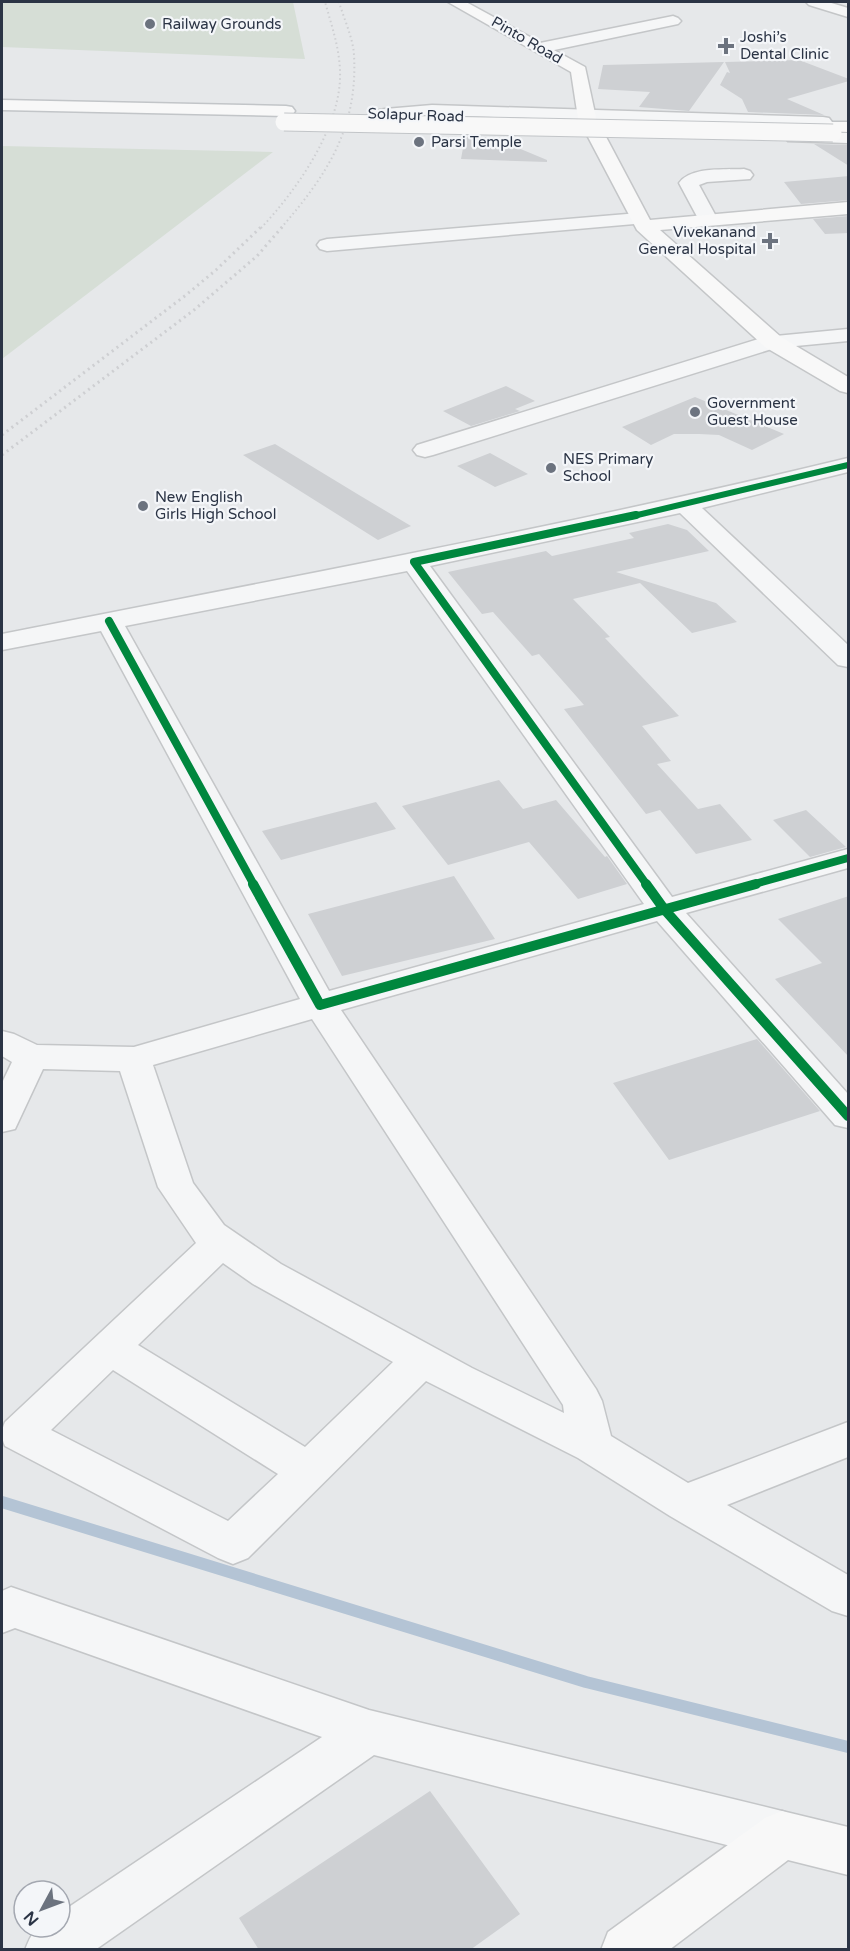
<svg xmlns="http://www.w3.org/2000/svg" width="850" height="1951" font-family="'Varela Round',sans-serif">
<style>
.green{fill:#d6ded6}
.lines{fill:none;stroke-linecap:round;stroke-linejoin:round}
.stream{stroke:#b4c4d5;stroke-width:12}
.building{fill:#ced0d3}
.street-casing{stroke:#c4c6c8;stroke-width:3}
.secondary-casing{stroke:#c4c6c8;stroke-width:3}
.primary-casing{stroke:#c2c5c8;stroke-width:3}
.street{fill:#f5f6f7;fill-rule:evenodd}
.secondary{fill:#f8f8f8;fill-rule:evenodd}
.primary{fill:#f8f8f8;fill-rule:evenodd}
.rail-far1{stroke:#cecfd2;stroke-width:2;stroke-dasharray:1.5 3;stroke-linecap:butt}
.rail{stroke:#cecfd2;stroke-width:3;stroke-dasharray:2 4;stroke-linecap:butt}
.primary-bridge-casing{stroke:#c2c5c8;stroke-width:19;stroke-linecap:butt}
.primary-bridge{stroke:#f8f8f8;stroke-width:17}
.cycleway-far2-casing{stroke:#f4f6f9;stroke-width:8}
.cycleway-far1-casing{stroke:#f4f6f9;stroke-width:10}
.cycleway-casing{stroke:#f4f6f9;stroke-width:14}
.cycleway-far2{stroke:#00873e;stroke-width:6}
.cycleway-far1{stroke:#00873e;stroke-width:8}
.cycleway{stroke:#00873e;stroke-width:10}
.poi-dot{fill:#6c737f;stroke:#f4f6f9;stroke-width:2}
.labels{text-anchor:middle;dominant-baseline:central;stroke-width:4.5;stroke-linejoin:round;paint-order:stroke}
.far-poi-label{font-size:15px;fill:#2b3445;stroke:#f4f6f9;text-anchor:start}
.far-street-label{font-size:15px;fill:#2b3445;stroke:#f4f6f9}
</style>
<rect width="100%" height="100%" fill="#e6e8ea"/>
<path class="green" d="M2,2h291l12,57 -303,-12z
M2,146l271,6 -271,207z"/>
<g class="lines">
<path class="stream" d="M2,1502l584,180 262,65"/>
</g>
<path class="building" d="M799,60l50,19v2l-62,18 37,16 -76,-3 -6,-13 -22,-14 7,-13 3,1 -5,-11z
M724,62l-35,49 -50,-4 11,-15 -52,-3 5,-24z
M465,137h27l55,23v2l-86,-3z
M814,144l35,1v21z
M849,176v24l-48,4 -17,-22z
M849,216v17l-24,1 -12,-15z
M506,386l29,15 -20,8 5,2 -49,15 -28,-15z
M695,397l89,37 -32,16 -33,-15 -20,-1h-25l-23,11 -29,-18z
M275,444l84,51 52,31 -33,14 -135,-85z
M490,453l38,21 -33,13 -38,-21z
M668,524l19,6 22,21 -93,21 100,31 21,19 -45,11 -52,-50 -67,16 37,38 -5,1 74,78 -37,10 29,35 -14,3 41,45 22,-5 32,36 -56,14 -36,-44 -14,4 -82,-105 20,-4 -45,-51 -7,2 -39,-44 -11,2 -34,-42 98,-21 6,5 82,-18 -5,-5z
M499,780l24,29 33,-9 49,57 2,-1 20,28 -49,15 -49,-57 -81,23 -46,-59z
M376,802l20,27 -115,31 -19,-29z
M806,810l40,37 -36,10 -37,-37z
M454,876l41,63 -153,37 -34,-62z
M849,896v161l-74,-78 47,-16 -44,-44z
M757,1039l63,72 -151,49 -56,-77z
M430,1791l90,123 -50,36h-211l-20,-32z"/>
<g class="lines">
<defs>
<path id="street" d="M806,2h22l20,6v9l-39,-12z
M673,16l5,2 3,3 -3,3 -138,29 -8,-5 8,-5z
M432,105l391,12 6,1 3,4 -3,4 -6,1 -391,-12 -47,4 -6,-1 -3,-4 3,-4 6,-1z
M794,132l54,1v10l-60,-2 -3,-4 3,-4z
M744,169l6,2 3,4 -3,4 -43,3 -8,3 19,35 -3,4h-14l-22,-41c12,-17 47,-13 65,-14z
M639,213l7,2 3,4 -3,4 -319,28 -7,-2 -3,-4 3,-4 7,-2z
M848,329v12l-73,7 -342,107 -8,2 -8,-2 -4,-5 4,-5 348,-108z
M848,458v14l-146,36 146,137v22l-10,-2 -158,-152 -250,53 242,331 176,-48v19l-162,45 162,181v34l-13,-3 -178,-204 -316,89 255,379 6,12 9,35 77,47 160,-61v35l-121,48 121,70v41l-16,-5 -162,-95 -92,-58 -152,-77 -178,177 -15,6 -15,-6 -213,-112c-4,-9 -4,-15 0,-24l191,-179 -38,-56 -38,-116 -77,-2 -28,60 -13,3v-49l10,-21 -10,-6v-25l12,3 23,11 97,2 166,-48 -199,-368 -99,19v-16c282,-56 566,-108 846,-176zM407,571l237,333 -315,87 -204,-365zM312,1019l251,386 1,8 -92,-45 -191,-104 -57,-39 -31,-42 -40,-118zM223,1263l30,21 140,78 -88,85 -167,-102zM113,1370l165,104 -50,47 -177,-91z
M11,1587l358,123 413,101 17,7 7,17 -7,17 -17,7 -408,-104 -279,195h-70c9,-23 11,-23 35,-23v-14l262,-176 -307,-109 -13,5v-42z"/>
<path id="secondary" d="M448,2h18l119,65 11,51 54,102 198,-18v12l-188,16 121,107 67,40v16l-8,-2 -75,-44 -128,-117 -59,-112 -7,-46z
M782,1811l66,16v48l-60,-15 -119,90h-68l7,-18 157,-114z"/>
<path id="primary" d="M2,100l284,6 6,1 3,4 -3,4 -6,1 -284,-6z
M830,122h18v10l-24,-1 -3,-4 3,-4z"/>
</defs>
<use href="#street" class="street-casing"/>
<use href="#secondary" class="secondary-casing"/>
<use href="#primary" class="primary-casing"/>
<use href="#street" class="street"/>
<use href="#secondary" class="secondary"/>
<use href="#primary" class="primary"/>
<path class="rail-far1" d="M261,228c35,-37 77,-97 79,-149 1,-27 -8,-52 -15,-77
M281,228c46,-53 77,-100 73,-173 -1,-17 -10,-36 -15,-53"/>
<path class="rail" d="M2,435l184,-140 30,-25 46,-44
M2,455l192,-145 63,-54 26,-30"/>
<defs>
<path id="primary-bridge" d="M284,122l549,11"/>
</defs>
<use href="#primary-bridge" class="primary-bridge-casing"/>
<use href="#primary-bridge" class="primary-bridge"/>
<defs>
<path id="cycleway-far2" d="M629,517l219,-52"/>
<path id="cycleway-far1" d="M636,515l-222,47 233,323
M109,621l145,264
M751,885l97,-27"/>
<path id="cycleway" d="M253,884l67,121 436,-121
M646,884l18,25 184,207"/>
</defs>
<use href="#cycleway-far2" class="cycleway-far2-casing"/>
<use href="#cycleway-far1" class="cycleway-far1-casing"/>
<use href="#cycleway" class="cycleway-casing"/>
<use href="#cycleway-far2" class="cycleway-far2"/>
<use href="#cycleway-far1" class="cycleway-far1"/>
<use href="#cycleway" class="cycleway"/>
</g>
<g class="poi-dot">
<circle cx="150" cy="24" r="6"/>
<path d="M723 37h6v6h6v6h-6v6h-6v-6h-6v-6h6z"/>
<circle cx="419" cy="142" r="6"/>
<path d="M767 232h6v6h6v6h-6v6h-6v-6h-6v-6h6z"/>
<circle cx="695" cy="412" r="6"/>
<circle cx="551" cy="468" r="6"/>
<circle cx="143" cy="506" r="6"/>
</g>
<g class="labels">
<g class="far-poi-label">
<text x="162" y="24">Railway Grounds</text>
<text x="740" y="37">Joshi’s<tspan x="740" dy="17">Dental Clinic</tspan></text>
<text x="431" y="142">Parsi Temple</text>
<text x="756" y="232" text-anchor="end">Vivekanand<tspan x="756" dy="17">General Hospital</tspan></text>
<text x="707" y="403">Government<tspan x="707" dy="17">Guest House</tspan></text>
<text x="563" y="459">NES Primary<tspan x="563" dy="17">School</tspan></text>
<text x="155" y="497">New English<tspan x="155" dy="17">Girls High School</tspan></text>
</g>
<g class="far-street-label">
<text transform="translate(527 40) rotate(30)">Pinto Road</text>
<text transform="translate(416 115) rotate(2)">Solapur Road</text>
</g>
</g>
<rect width="850" height="1951" fill="none" stroke="#2b3445" stroke-width="6"/>
<g transform="translate(42 1909) rotate(229)"><circle r="28" fill="#f4f6f9" stroke="#a4a8b1" stroke-width="1.5"/>
<path d="M0-4.5L10 22L0 15L-10 22Z" fill="#6c737f"/>
<text y="-9" font-size="16" font-weight="bold" text-anchor="middle" fill="#2b3445">N</text>
</g>
</svg>
